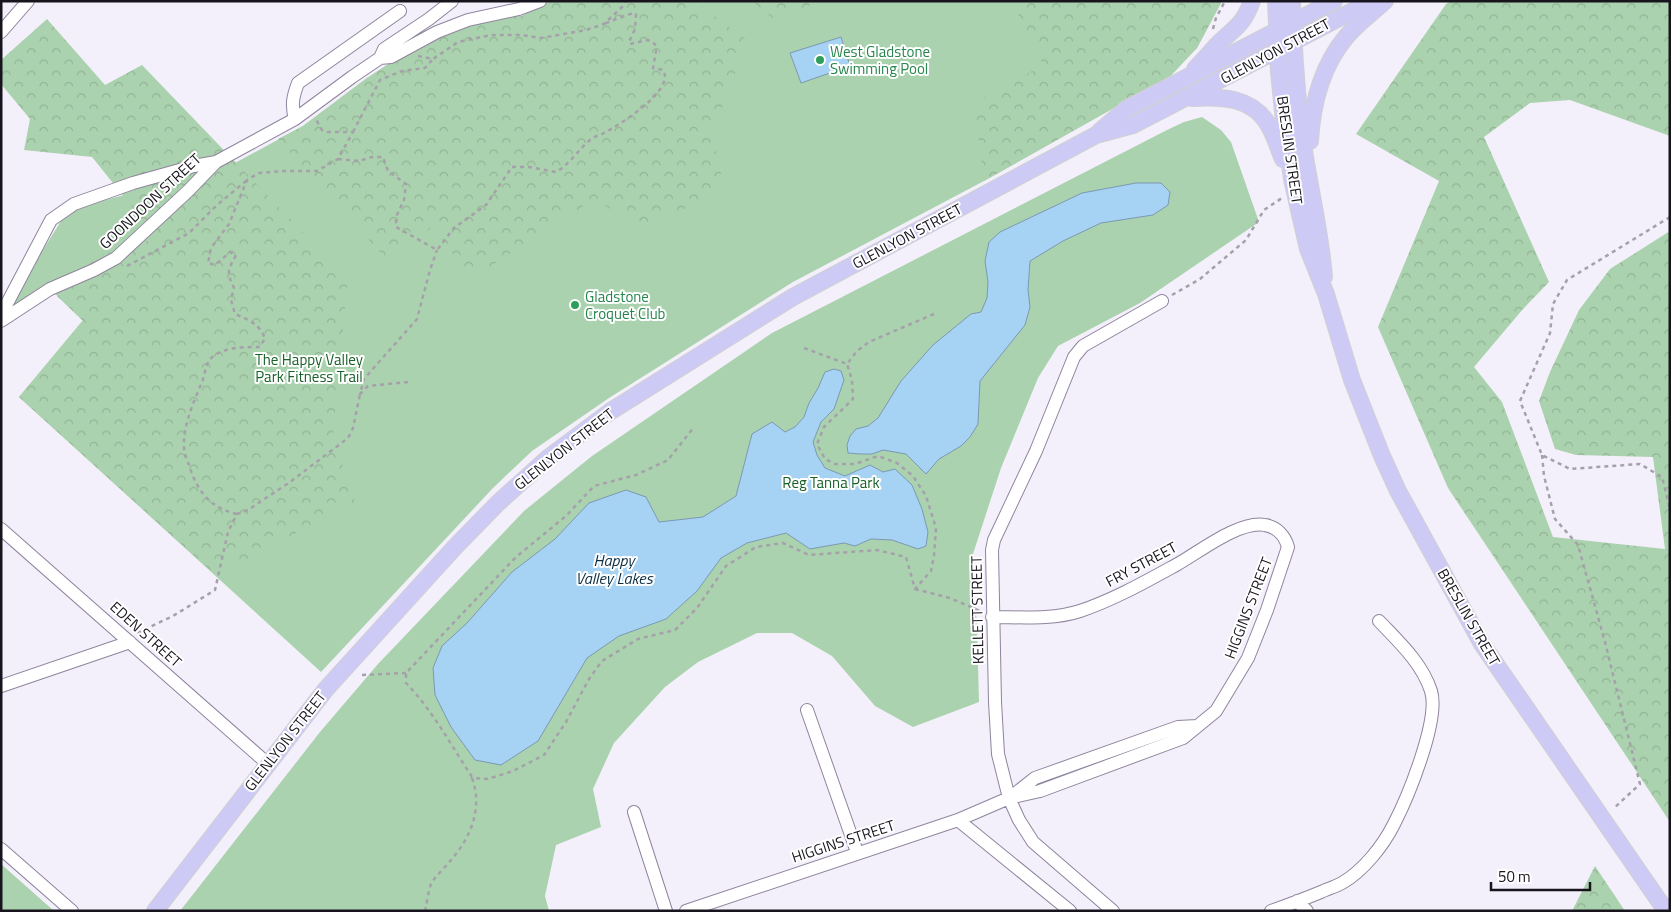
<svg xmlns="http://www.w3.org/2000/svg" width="1671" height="912" font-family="'Titillium Web',sans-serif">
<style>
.green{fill:#abd2ae}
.forest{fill:url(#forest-crowns)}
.water{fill:#a6d2f3;stroke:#7b99b3}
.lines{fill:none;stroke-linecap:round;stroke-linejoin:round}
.minor-casing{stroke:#8f849d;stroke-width:14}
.major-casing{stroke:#d1d0d2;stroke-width:18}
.path{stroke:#a5a1ab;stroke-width:2.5;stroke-dasharray:4 4;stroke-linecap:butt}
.minor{stroke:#fff;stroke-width:12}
.major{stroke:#cdcbf5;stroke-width:16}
.leisure-dot{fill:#2e9e5b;stroke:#fff;stroke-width:2}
.labels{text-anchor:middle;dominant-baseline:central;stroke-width:4;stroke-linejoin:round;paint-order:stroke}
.leisure-label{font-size:15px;fill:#27864d;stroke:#fff;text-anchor:start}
.street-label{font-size:15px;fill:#18141d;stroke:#fff}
.park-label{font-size:15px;fill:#1a602a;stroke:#fff}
.water-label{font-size:16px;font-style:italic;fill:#0b2e43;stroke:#fff}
</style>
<defs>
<pattern id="forest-crowns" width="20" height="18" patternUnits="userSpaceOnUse" patternTransform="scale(1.25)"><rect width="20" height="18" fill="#abd2ae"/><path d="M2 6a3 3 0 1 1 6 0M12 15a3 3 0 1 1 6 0" fill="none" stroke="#92b395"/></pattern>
</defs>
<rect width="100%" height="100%" fill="#f4f0fb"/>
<path class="green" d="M551,1h671l-25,47 -69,52 -144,81 -191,101 -184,116 -77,53 -39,37 -172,184 -302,-275 64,-77 -33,-31 -49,28 60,-96 21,-15 142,-37 79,-43 64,-48 130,-60 25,-2z
M1202,117l19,13 10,12 28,80 -119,81 -82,43 -20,32 -37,90 -29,89 5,69 2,76 -66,25 -38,-21 -43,-50 -40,-23h-35l-59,29 -33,25 -51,56 -21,46 8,38 -45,18 -11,51 4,15h-369l140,-179 58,-68 146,-153 68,-55 180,-123 395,-203 17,-8z
M1,864l53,47h-53z"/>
<path class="forest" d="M551,1h143l53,39 -35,96 13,54 -79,37 -53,-27 -122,79 -38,-52 -47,32 -108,-120 25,-13 64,-48 33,-22 71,-32 26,-6 25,-2z
M752,1h67l-43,20z
M1012,1h210l-25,47 -31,33 -38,19 -144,81 -10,-78 69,-38z
M1451,1h219v135l-100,-36 -40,3 -46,34 65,145 -26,27 -49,58 28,35 51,135 112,12 -12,-92 -77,-2 -21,-6 -16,-48 11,-29 29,-62 31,-41 60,-38v591l-222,-334 -70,-161 61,-146 -83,-47 90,-130z
M47,19l58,66 37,-20 206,214 -15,157 22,66 -105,56 -39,13 -192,-174 64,-76 -26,-25 18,-33 82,-25 -65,-81 -68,-7 6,-31 -29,-35v-24z
M1595,866l30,45h-53z"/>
<path class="water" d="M841,37l9,29 -49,17 -11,-30z
M1136,183h25l9,9 -2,13 -15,10 -52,8 -38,18 -33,20 -2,29 2,17 -5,18 -45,56 -2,43 -8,13 -9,9 -22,13 -13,15 -20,-20 -23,-4 -11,4h-12l-12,-1 -1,-8 3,-9 6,-7 12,-3 10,-8 23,-37 32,-36 38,-31 10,-2 6,-14 1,-16 -3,-21 4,-19 11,-10 82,-39z
M834,369l7,2 3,9 -10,29 -13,13 -8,20 4,13 8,13 20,8 25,-11 13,7 12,-3 17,16 10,24 6,23 -2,14 -8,3 -26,-9 -21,-1 -16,7 -11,-3 -34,6 -24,-16 -39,10 -26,15 -24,33 -31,28 -47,17 -32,22 -49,83 -37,24 -26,-5 -24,-33 -16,-32 -2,-27 9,-22 25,-23 45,-51 43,-33 34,-36 37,-13 20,7 13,25 44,-5 33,-21 16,-62 20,-12 13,10 10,-5 9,-10 5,-14 9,-15 7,-16z"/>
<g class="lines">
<defs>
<path id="minor" d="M1,32l27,-31
M380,58l11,-1 46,-25 31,-12 51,-11 21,-8
M295,119c-4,-14 -2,-23 3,-36l102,-72
M1,315l50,-95 23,-16 59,-21 61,-17 22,-4
M1,321l49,-32 44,-19 22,-12 72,-67 28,-29 79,-43 57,-42 28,-19 4,-9 45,-30 23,-18
M1,529l267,235
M1,686l129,-44
M807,710l50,142
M1011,797l24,-19 143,-51 19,-1
M634,812l32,99
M958,820l112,91
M1,849l71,62
M1297,901l10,10
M686,911l272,-91 51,-22 31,-7 143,-53 33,-27 32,-53 19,-48 21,-63c-3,-11 -11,-20 -23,-22 -26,-5 -67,28 -89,40 -31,17 -63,35 -96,46 -28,9 -59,6 -88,6
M1113,911l-80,-69 -14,-22 -10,-22 -11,-44 -3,-52 -3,-152 2,-10 42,-89 38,-94 9,-11 79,-45
M1271,911c17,-6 33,-12 50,-19 6,-3 14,-5 21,-9 21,-12 41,-37 52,-59 14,-27 46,-105 37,-133 -9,-28 -32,-49 -52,-70"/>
<path id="major" d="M1276,1l3,71 6,59 7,48 7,31 9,39 18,45 26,86 30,76 16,35 84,153 184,267
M1292,1c1,41 4,82 8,122 6,52 20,102 24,154
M1195,69c8,-8 15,-16 22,-24 17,-17 26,-19 35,-44
M1192,98c29,-2 61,-1 77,28 6,10 9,22 14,33
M1099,132l27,-23 208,-108
M1310,141c2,-36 12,-75 36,-104 11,-13 26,-24 39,-36
M155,911l171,-222 129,-142 43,-44 50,-45 63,-47 182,-114 303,-162 37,-10 239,-124"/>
</defs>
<use href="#minor" class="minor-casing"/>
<use href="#major" class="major-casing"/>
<path class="path" d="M1213,29l3,-11 9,-17
M418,56l15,3 25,-17 33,-7h31l19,3 45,-8 18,-6 18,-17 4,-6
M353,132l27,-52 22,-9 23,-3 8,-9
M338,159l21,2 13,-4h11l5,14 18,13 -2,16 -8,17v10l41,23 17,-22 32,-23 26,-38h17l27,5c14,-8 22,-22 34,-32 4,-4 9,-4 14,-7 15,-8 72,-43 59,-63l-10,-2 3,-17 -1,-7 -7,-4 -18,4 -1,-2 6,-13 1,-15c-6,-2 -24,7 -32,10
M1670,217l-103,63 -14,24 -3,29 -30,68 22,54 28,14 70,-5 22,13 8,32
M127,266l62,-33 28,-28 29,-24
M1172,295l28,-16 46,-39 18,-30 18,-12
M804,348l43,16 10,-13 12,-9 65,-28
M408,382l-40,4 -8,8 4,-15 53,-60 13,-49 7,-20
M1542,455l2,21 11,43 23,26 27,97 35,142 -27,25
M237,514c-27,-6 -40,-23 -48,-49 -2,-5 -5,-12 -5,-18 -1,-22 10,-46 18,-65 4,-10 3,-21 13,-27 12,-8 30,-8 44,-8l6,-8c-5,-15 -16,-19 -30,-25l-4,-14 3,-12c-8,-17 -6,-17 2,-33l-6,-3 -15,13 -7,-2 3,-15 18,-24 18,-44 12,-7 25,-2h33l21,-12 15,-27h-25l-6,-2 -7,-12
M915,589l35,9 30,13
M138,634l3,-3 32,-15 42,-26 13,-58 9,-18 11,-4 42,-28 58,-44 5,-10 7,-34
M362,675l44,-2
M472,777c-21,-32 -39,-66 -66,-94v-10l110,-116 50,-41 28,-30 42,-11 32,-15 26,-33
M425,911c2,-8 3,-19 6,-27 5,-9 14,-16 20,-24 20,-23 32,-52 21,-82l16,1 25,-8 31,-16 22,-33 23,-43 13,-18 36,-22 37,-9 22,-22 29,-42 30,-19 27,-4 26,12 68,-5 29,7 9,32 16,-18 3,-15 2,-28 -10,-32 -13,-20 -16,-13 -19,-7 -23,8h-20l-10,-5 -8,-15 7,-17 29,-28 -1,-19 -5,-16"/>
<use href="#minor" class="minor"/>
<use href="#major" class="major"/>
</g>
<g class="leisure-dot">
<circle cx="820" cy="60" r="5"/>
<circle cx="575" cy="305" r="5"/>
</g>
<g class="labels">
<g class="leisure-label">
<text x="830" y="51">West Gladstone<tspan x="830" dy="17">Swimming Pool</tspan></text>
<text x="585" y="296">Gladstone<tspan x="585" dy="17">Croquet Club</tspan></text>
</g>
<g class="street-label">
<text transform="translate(1275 51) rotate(-28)">GLENLYON STREET</text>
<text transform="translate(1290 150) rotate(82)">BRESLIN STREET</text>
<text transform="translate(150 201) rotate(-43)">GOONDOON STREET</text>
<text transform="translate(907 236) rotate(-28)">GLENLYON STREET</text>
<text transform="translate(564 449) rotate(-38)">GLENLYON STREET</text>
<text transform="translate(1141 564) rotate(-28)">FRY STREET</text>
<text transform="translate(1248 608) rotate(-69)">HIGGINS STREET</text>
<text transform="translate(977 610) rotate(-91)">KELLETT STREET</text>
<text transform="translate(1469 617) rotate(60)">BRESLIN STREET</text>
<text transform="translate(146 634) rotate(42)">EDEN STREET</text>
<text transform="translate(285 741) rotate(-52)">GLENLYON STREET</text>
<text transform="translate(843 841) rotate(-18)">HIGGINS STREET</text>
</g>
<g class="park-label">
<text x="309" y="359">The Happy Valley<tspan x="309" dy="17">Park Fitness Trail</tspan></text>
<text x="831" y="482">Reg Tanna Park</text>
</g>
<g class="water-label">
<text x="614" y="560">Happy<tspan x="614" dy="18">Valley Lakes</tspan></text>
</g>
</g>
<rect width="1671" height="912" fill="none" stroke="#18141d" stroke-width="5"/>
<path d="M1491 882v8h99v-8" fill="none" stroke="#18141d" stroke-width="2.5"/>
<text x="1498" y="882" font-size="15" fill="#18141d" stroke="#ffffff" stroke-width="4" paint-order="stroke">50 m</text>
</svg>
